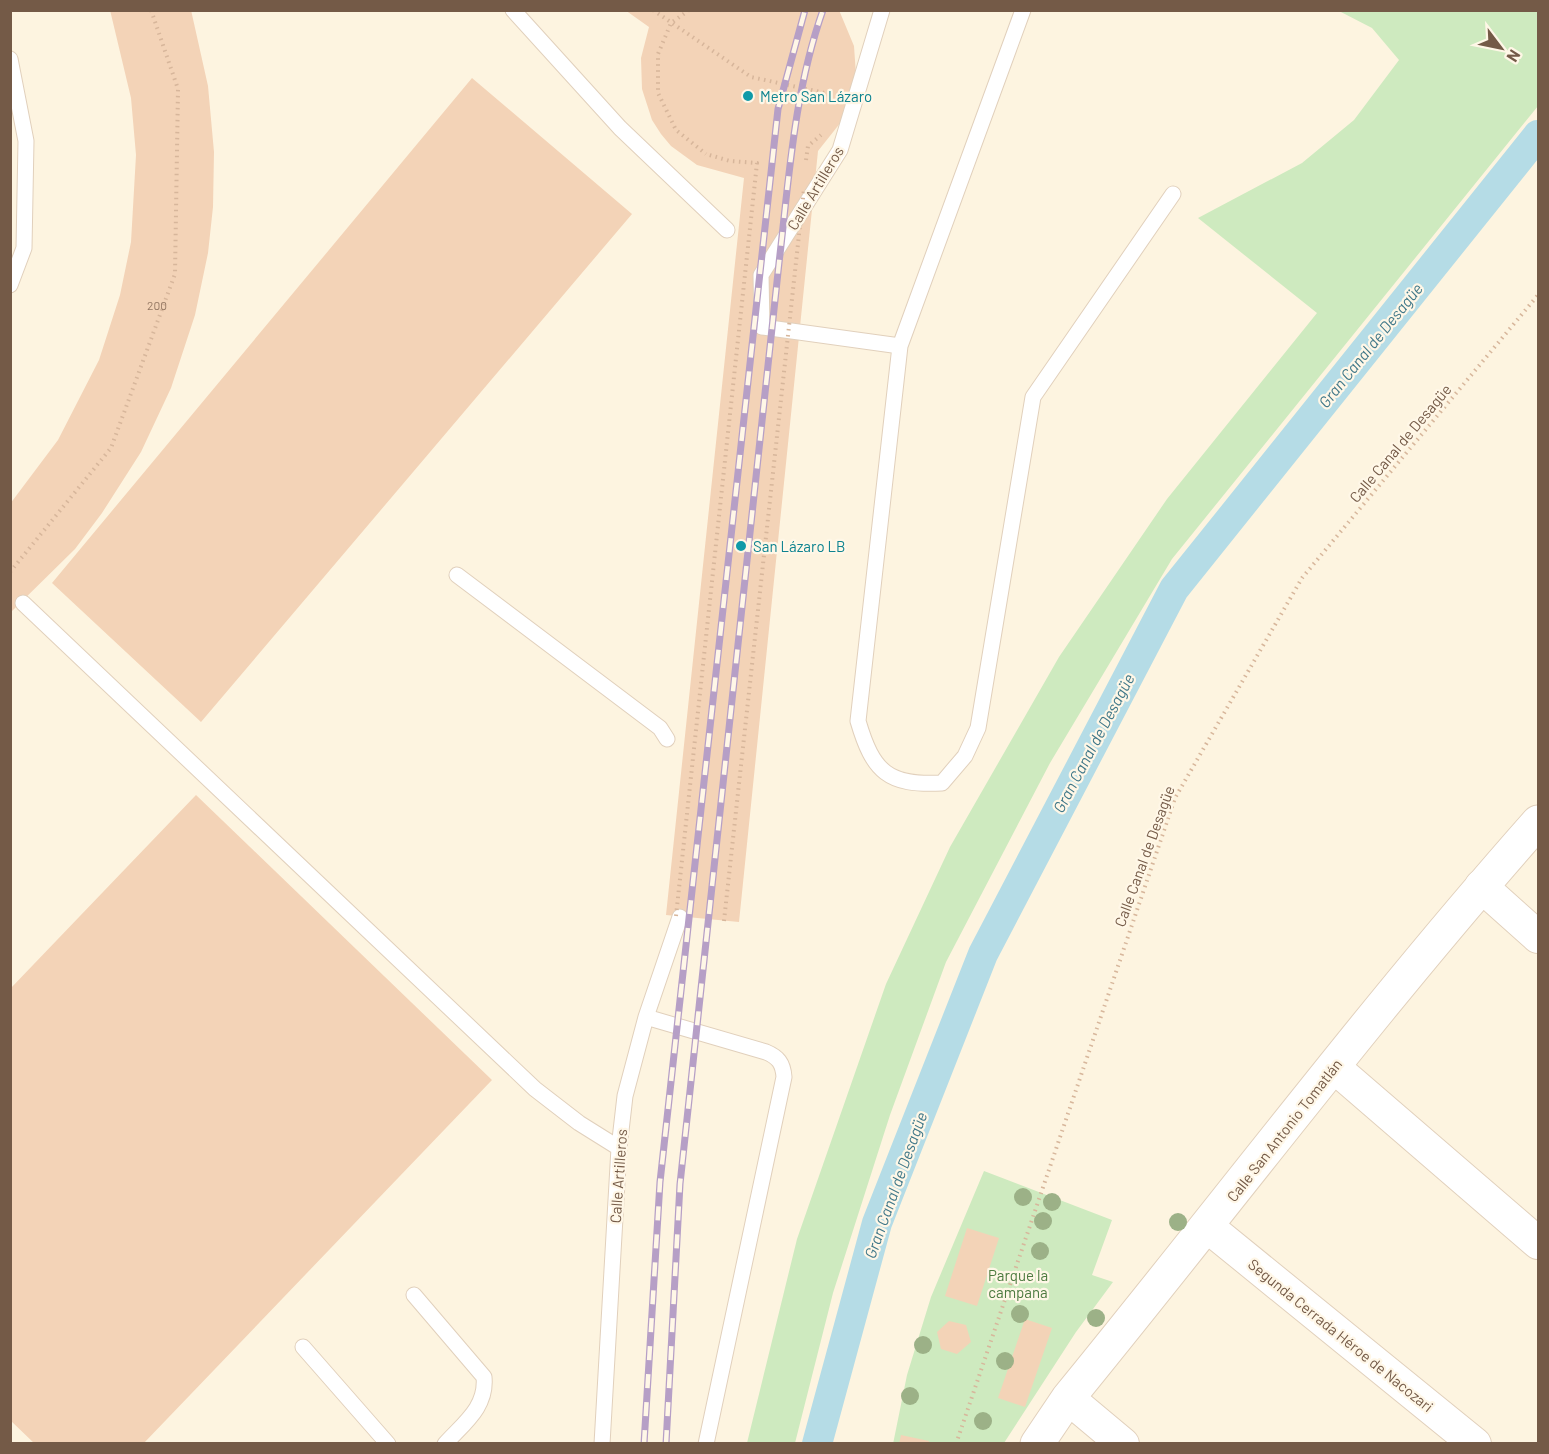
<svg xmlns="http://www.w3.org/2000/svg" width="1549" height="1454" font-family="Barlow,sans-serif">
<style>
.green{fill:#ceeabf}
.lines{fill:none;stroke-linecap:round;stroke-linejoin:round}
.canal{stroke:#b5dce6;stroke-width:30}
.building{fill:#f3d3b7}
.service-casing{stroke:#e1d0bc;stroke-width:17}
.minor-casing{stroke:#e1d0bc;stroke-width:34}
.tertiary-casing{stroke:#e1d0bc;stroke-width:35}
.path{stroke:#d7b69b;stroke-width:4;stroke-dasharray:1.5 4.5;stroke-linecap:butt}
.service{stroke:#fff;stroke-width:15}
.minor{stroke:#fff;stroke-width:32}
.tertiary{stroke:#fff;stroke-width:33}
.rail-casing{stroke:#b69fc6;stroke-width:7}
.rail{stroke:#fff7e7;stroke-width:4.5;stroke-dasharray:14;stroke-linecap:butt}
.path-bridge{stroke:#d7b69b;stroke-width:4;stroke-dasharray:1.5 4.5;stroke-linecap:butt}
.tree{fill:#9cb187}
.culture-dot{fill:#0f9aa8;stroke:#fff7e7;stroke-width:2}
.labels{text-anchor:middle;dominant-baseline:central;stroke-width:4.5;stroke-linejoin:round;paint-order:stroke}
.number-label{font-size:12px;fill:#947863}
.culture-label{font-size:15px;fill:#0d838f;stroke:#fff7e7;text-anchor:start}
.street-label{font-size:15px;fill:#745a47;stroke:#fff7e7}
.park-label{font-size:15px;fill:#4c7a3f;stroke:#fff7e7}
.water-label{font-size:16px;font-style:italic;fill:#407889;stroke:#fff7e7}
</style>
<rect width="100%" height="100%" fill="#fdf4e0"/>
<path class="green" d="M1339,11h199v95l-366,453 -122,204 -104,199 -56,153 -57,178 -38,150h-48l50,-204 89,-255 64,-137 109,-190 108,-158 150,-186 -119,-95 104,-55 52,-43 45,-60 -27,-32z
M984,1171l128,49 -20,55 21,7 -37,50 -72,111 -111,1 14,-69 24,-78z"/>
<g class="lines">
<path class="canal" d="M817,1444l60,-221 106,-269 191,-365 364,-454"/>
</g>
<path class="building" d="M110,10h81l17,76 6,66 -1,55 -5,46 -13,62 -24,73 -30,64 -39,61 -27,36 -65,64v-109l48,-64 41,-80 21,-65 11,-53 5,-87 -5,-57z
M625,10h214l15,36 2,29 -11,42 -27,34 -79,771 -73,-7 78,-737 -47,-13 -26,-19 -10,-12 -9,-14 -10,-31 -1,-31 8,-31z
M472,78l160,136 -431,508 -149,-139z
M196,795l296,285 -349,364h-108l-25,-24v-431z
M967,1228l32,10 -22,68 -32,-10z
M1025,1319l27,9 -27,79 -27,-9z
M949,1321l17,4 5,17 -14,12 -16,-5 -4,-17z
M901,1435l28,6 -1,3h-29z"/>
<g class="lines">
<defs>
<path id="service" d="M513,10l107,118 107,102
M882,10l-42,140 -79,125 1,52 138,19
M1023,10l-123,336 -42,375c15,51 30,65 84,62l23,-27 13,-28 55,-331 140,-203
M10,59l16,82 -2,107 -14,37
M457,575l203,153 7,11
M23,603l512,486 44,34 40,25
M646,1017l120,35c12,5 17,11 18,25l-78,367
M414,1295l70,82c3,30 -20,46 -39,67
M303,1347l85,97
M602,1444l17,-296 6,-52 21,-79 34,-100"/>
<path id="minor" d="M1481,886l57,51
M1334,1067l204,176
M1208,1227l267,217
M1068,1398l55,46"/>
<path id="tertiary" d="M1037,1444l31,-46c157,-192 306,-391 470,-576"/>
</defs>
<use href="#service" class="service-casing"/>
<use href="#minor" class="minor-casing"/>
<use href="#tertiary" class="tertiary-casing"/>
<path class="path" d="M653,10l98,67 83,18
M689,10l-18,13 -13,31v39l18,37 30,24
M806,160l2,-14 13,-11
M10,572l101,-124 64,-174 3,-185 -27,-79
M956,1444l219,-646 127,-220 236,-283"/>
<use href="#service" class="service"/>
<use href="#minor" class="minor"/>
<use href="#tertiary" class="tertiary"/>
<defs>
<path id="rail" d="M644,1444l16,-262 118,-1073 27,-99
M666,1444l14,-260 99,-921c10,-85 15,-171 44,-253"/>
</defs>
<use href="#rail" class="rail-casing"/>
<use href="#rail" class="rail"/>
<path class="path-bridge" d="M676,916l81,-753 -27,-2 -24,-7
M724,921l80,-732"/>
</g>
<g class="tree">
<circle cx="1023" cy="1197" r="9"/>
<circle cx="1052" cy="1202" r="9"/>
<circle cx="1043" cy="1221" r="9"/>
<circle cx="1178" cy="1222" r="9"/>
<circle cx="1040" cy="1251" r="9"/>
<circle cx="1020" cy="1314" r="9"/>
<circle cx="1096" cy="1318" r="9"/>
<circle cx="923" cy="1345" r="9"/>
<circle cx="1005" cy="1361" r="9"/>
<circle cx="910" cy="1396" r="9"/>
<circle cx="983" cy="1421" r="9"/>
</g>
<g class="culture-dot">
<circle cx="748" cy="96" r="6"/>
<circle cx="741" cy="546" r="6"/>
</g>
<g class="labels">
<g class="number-label">
<text x="157" y="305">200</text>
</g>
<g class="culture-label">
<text x="760" y="96">Metro San Lázaro</text>
<text x="753" y="546">San Lázaro LB</text>
</g>
<g class="street-label">
<text transform="translate(815 188) rotate(-59)">Calle Artilleros</text>
<text transform="translate(1400 443) rotate(-50)">Calle Canal de Desagüe</text>
<text transform="translate(1144 856) rotate(-70)">Calle Canal de Desagüe</text>
<text transform="translate(1284 1130) rotate(-52)">Calle San Antonio Tomatlán</text>
<text transform="translate(618 1176) rotate(-86)">Calle Artilleros</text>
<text transform="translate(1341 1335) rotate(39)">Segunda Cerrada Héroe de Nacozari</text>
</g>
<g class="park-label">
<text x="1018" y="1275">Parque la<tspan x="1018" dy="17">campana</tspan></text>
</g>
<g class="water-label">
<text transform="translate(1370 345) rotate(-51)">Gran Canal de Desagüe</text>
<text transform="translate(1093 743) rotate(-62)">Gran Canal de Desagüe</text>
<text transform="translate(895 1185) rotate(-70)">Gran Canal de Desagüe</text>
</g>
</g>
<rect width="1549" height="1454" fill="none" stroke="#745a47" stroke-width="24"/>
<g transform="translate(1501 48) rotate(122)" stroke="#fff7e7" stroke-width="4.5" paint-order="stroke">
<path d="M0-4.5L10 22L0 15L-10 22Z" fill="#745a47"/>
<text y="-9" font-size="16" font-weight="bold" text-anchor="middle" fill="#745a47">N</text>
</g>
</svg>
